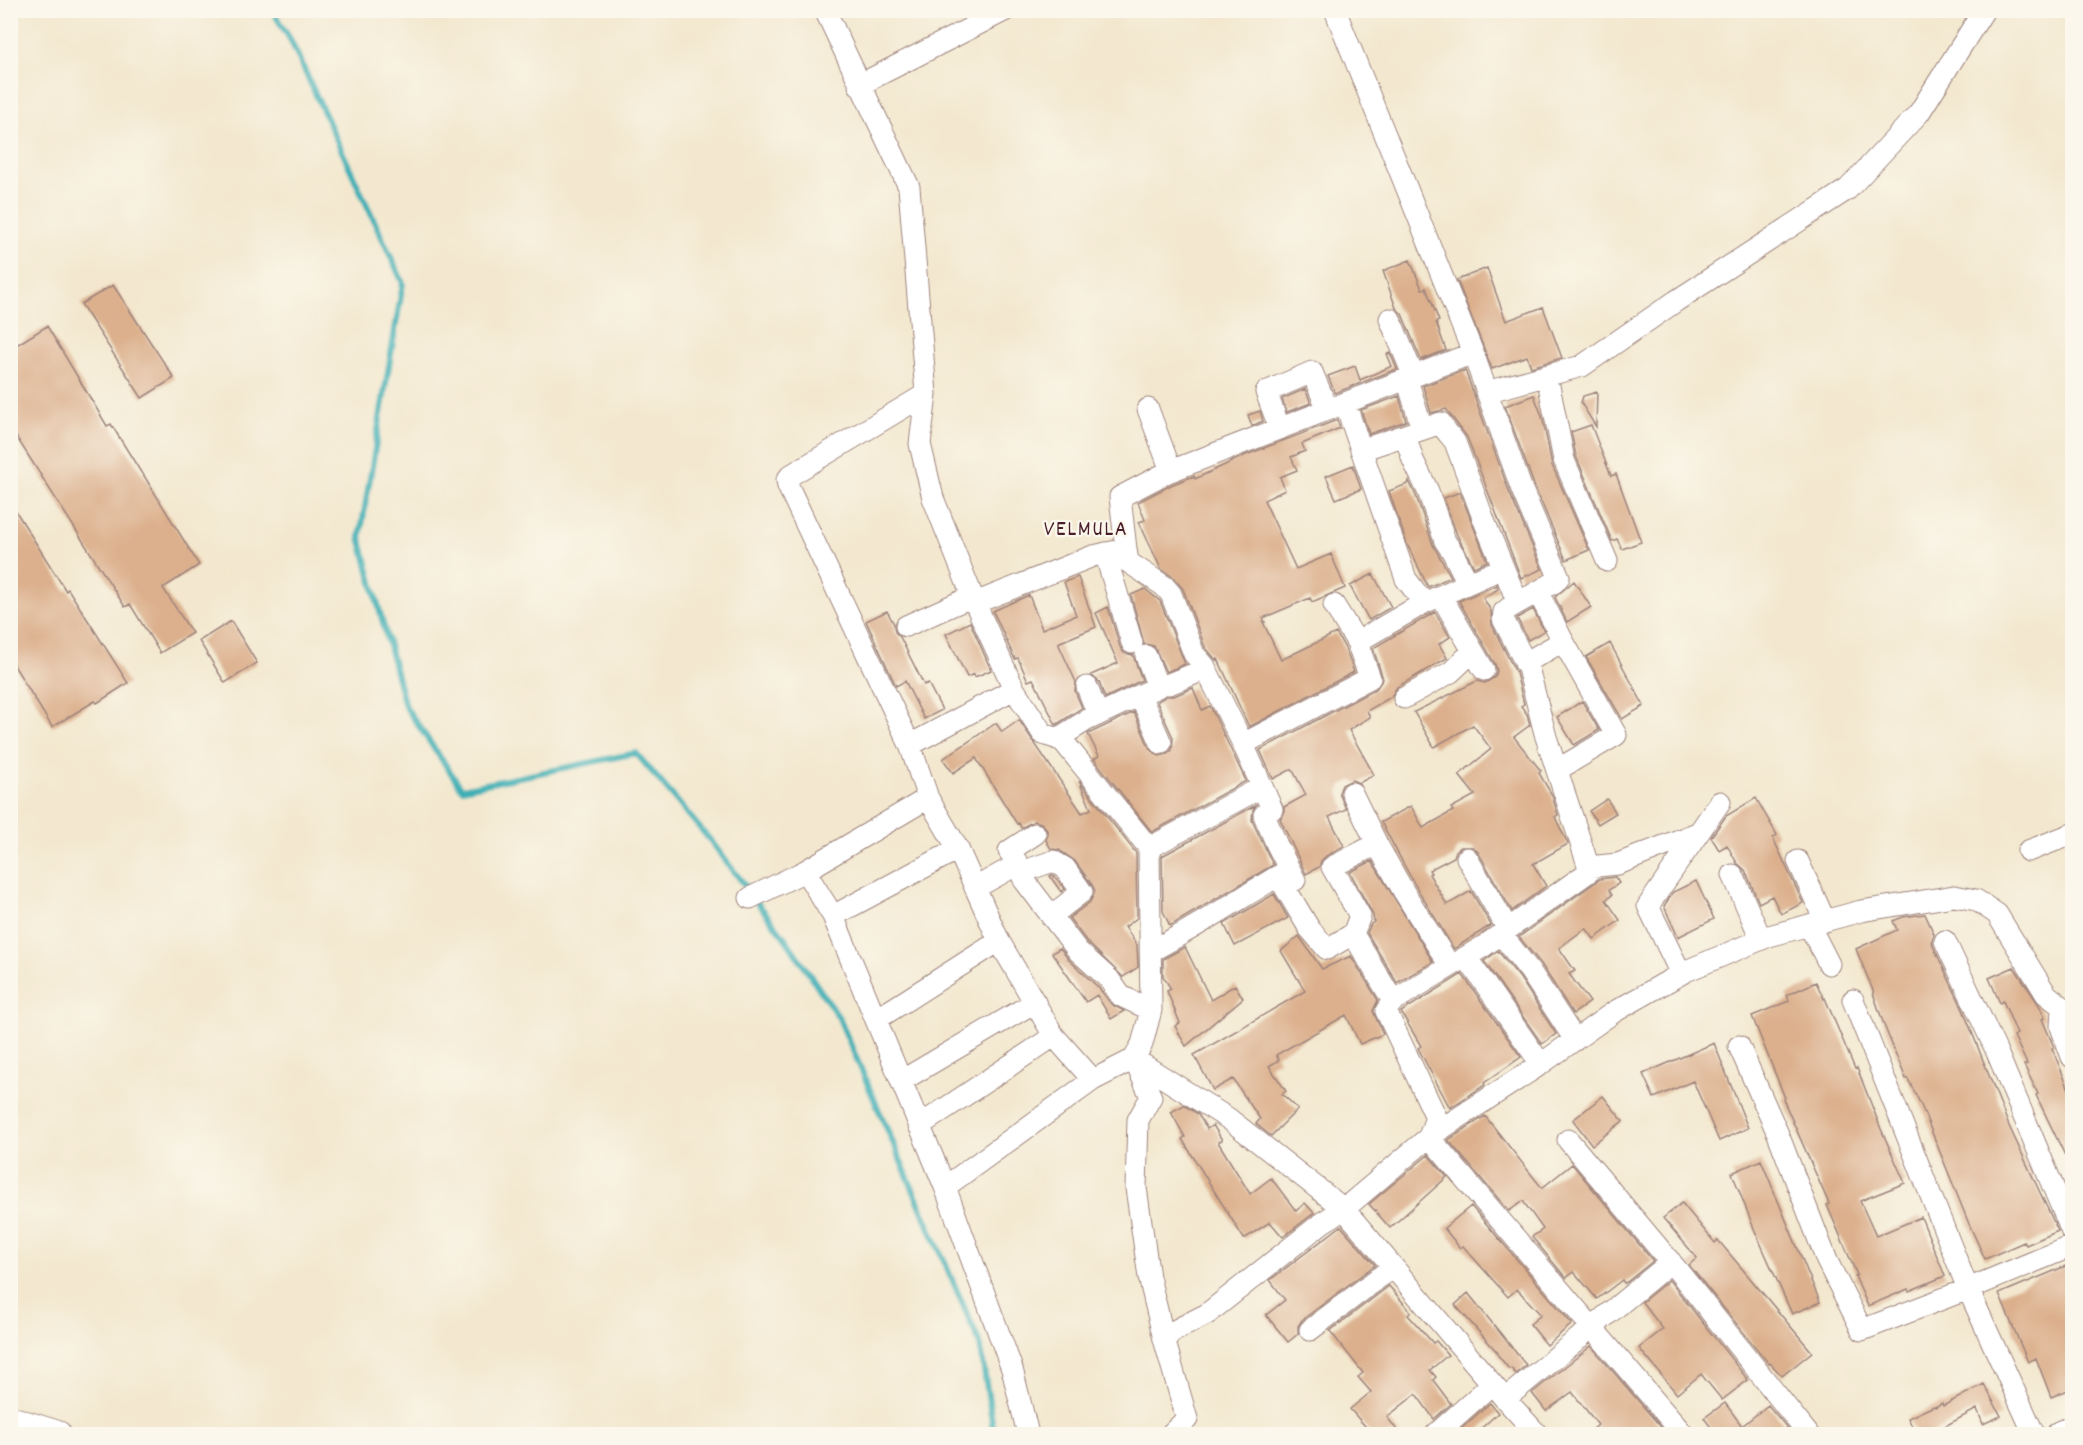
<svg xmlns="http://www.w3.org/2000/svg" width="2083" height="1445" font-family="Dekko,sans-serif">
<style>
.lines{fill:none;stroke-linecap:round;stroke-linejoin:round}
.stream{stroke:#3eafb5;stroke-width:6}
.building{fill:#dcb08d}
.minor-casing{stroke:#9e847d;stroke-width:23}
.tertiary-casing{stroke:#9e847d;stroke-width:28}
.minor{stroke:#fff;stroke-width:21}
.tertiary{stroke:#fff;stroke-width:26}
.labels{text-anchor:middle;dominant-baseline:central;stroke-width:4.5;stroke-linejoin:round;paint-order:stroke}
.quarter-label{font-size:22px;letter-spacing:1.5px;fill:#4a1f2b;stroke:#fbf7ec}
</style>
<rect width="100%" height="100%" fill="#fbf7ec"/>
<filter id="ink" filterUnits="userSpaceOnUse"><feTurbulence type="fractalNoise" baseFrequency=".0167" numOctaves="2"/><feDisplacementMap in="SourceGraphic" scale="12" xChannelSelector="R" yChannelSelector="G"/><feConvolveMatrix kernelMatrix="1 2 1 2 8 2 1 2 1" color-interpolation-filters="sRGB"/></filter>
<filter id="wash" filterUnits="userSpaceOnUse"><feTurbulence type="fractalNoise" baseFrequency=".008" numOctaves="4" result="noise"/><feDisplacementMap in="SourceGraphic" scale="24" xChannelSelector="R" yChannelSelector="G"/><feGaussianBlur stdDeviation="1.35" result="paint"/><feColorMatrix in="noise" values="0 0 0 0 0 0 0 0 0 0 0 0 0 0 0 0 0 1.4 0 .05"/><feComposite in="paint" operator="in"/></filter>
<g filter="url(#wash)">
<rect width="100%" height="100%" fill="#f3e8cf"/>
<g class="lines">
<path class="stream" d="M272,10l18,29 113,244 -43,254 45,169 57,83 174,-36 74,87 40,52
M756,901l29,37 54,80 141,326 14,90"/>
</g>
<g id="blocks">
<path class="building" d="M1410,260l12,29 4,-1 13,33 -3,1 10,28 -25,10 -19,-46 -6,-6 -13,-37z
M1487,268l19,53 37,-14 19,51 -31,9 -4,-11 -35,13 -35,-89z
M113,285l61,93 -32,20 -61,-94z
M47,326l60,100 4,-2 31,50h1l56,91 -36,23 29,45 -32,20 -30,-49 -5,3 -115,-180v-78z
M1390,353l7,16 -62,24 -7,-17 27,-10 5,14 32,-14 -5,-12z
M1465,370l45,124 32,75 -21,9 -54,-141 -21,-28 -15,4 -8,-27z
M1305,389l6,14 -24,9 -5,-13z
M1597,392l-1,35 -15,-24 2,-7z
M1534,395l8,21 10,49 37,85 -23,10 -32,-75 -29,-79z
M1399,396l7,25 -37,13 -8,-24z
M1260,411l3,10 -11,5 -4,-11z
M1337,420l3,8 -38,16 3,7 -14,6 6,13 -17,7 5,13 -21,10 32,69 35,-15 14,34 -33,14 -2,-4 -47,20 2,4h-2l18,38 55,-27 9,15 9,24 -105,55 -31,-68 -2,1 -11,-13 -22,-58 -10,-12 -12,-8 -22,-47 6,-2 -7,-18 35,-18 21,-8 1,3 51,-24z
M1591,425l20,51 5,-2 25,68 -19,7 -5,-10 -5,2 -36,-85 -5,-24z
M1353,465l8,24 -25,10 -10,-23z
M1409,481l7,15 17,49 18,32 -23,10 -21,-43 -18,-53 19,-7z
M1460,492l27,69 -13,6 -17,-32 -13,-37z
M10,502l56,89 2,-2 60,94 -31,20 -2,-2 -43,26 -42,-68z
M1373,574l18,33 -22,13 -19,-34z
M1078,577l18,50 -38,16 18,39 -1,9 7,17 -26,17 -23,-46 -5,2 -10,-23 -3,1 -22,-48 36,-16 13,34 34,-14 -12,-33z
M1574,581l17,26 -24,15 -12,-25z
M1497,585l1,4 -15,9 8,13 1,14 24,48 8,31 -3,2 6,8 3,11 -16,12 27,34 -2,2 13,22 6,20 -3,2 13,27 -35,20 13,22 -34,25 -34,-59 -5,-5h-12l-5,4 -2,6 -25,13 2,3 -2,1 18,31 24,-14 20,34 -37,24 -39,-64 -34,-63 30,-16 12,22 30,-17 -2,-3 24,-13 -16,-20 32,-26 -18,-24 -39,22 -20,-35 63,-31 8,2 10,-6 2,-6 -2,-7 -36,-63z
M1145,589l15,12 25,63 -19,8 -12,-26 -10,-2 -13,-49z
M1108,607l12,40 4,6 9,2 9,25 -37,18 -6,-16 -8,-7 27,-12 -22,-50z
M1533,609l11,22 -16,9 -11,-22z
M887,611l7,13 1,8 5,5 24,48 4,-2 14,27 -18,9 -19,-38 -9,5 -30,-65z
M1435,612l15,25 -11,7 8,14 -50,29 -6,10 -24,14 3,6 -21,13 25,45 -15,8 -7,-3 -10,5 -3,8 7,16 -17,8 15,29 -18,10 -5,5 -2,6 -13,7 -26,-55 4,-5v-7l22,-12 -14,-26 -19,10 -13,-29 116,-61 7,-10 -10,-31z
M231,621l26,42 -32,20 -26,-42z
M970,622l21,48 -16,7 -1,-3 -7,3 -21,-43z
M1610,643l34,63 -22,13 -36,-62z
M1193,688l9,22 8,-4 36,75 -94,51 -58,-73 5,-3 -11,-22 46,-22 16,37 9,7 8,-2 5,-4 1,-12 -16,-36 9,-6h8z
M1582,701l17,29 -25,15 -17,-28z
M1019,720l63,93 9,-4 -12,-28 57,72 1,65 -12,9 12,18 1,22 -15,10 -36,-35 -18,-24 21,-16 5,-11 -3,-6 -17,-24 -16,-11 -8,-1 -5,-9 2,-6 -2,-6 -5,-5 -7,-2 -13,7 -2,-5 -2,1 -41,-66 -23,15 -10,-14 53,-36 6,9z
M1756,798l21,37 -4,3 30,65 -22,11 -9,-18 -13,7 -14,-33 -8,-7 -10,-18 -8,5 -8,-13 15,-21z
M1607,799l9,14 -18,11 -9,-13z
M1256,805l-3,5 -1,10 21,45 -103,61 -7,-15 -1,-55z
M1372,861l61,101 -36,21 -30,-50 4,-9 3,-2 -1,-7 -23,-43z
M1052,875l4,3 9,11 -4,3 -11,-16z
M1615,877l4,6 -10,7 3,5 -6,5 14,20 -26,19 -8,-11 -27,20 16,23 -6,3 21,28 -17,12 -32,-50 -22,-27 81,-58z
M1696,881l18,38 -36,18 -14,-31 9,-14z
M1274,894l14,24 -53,28 -11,-22z
M1925,914l9,20 -2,6 1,6 29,61 47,119 49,105 -32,14 -2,-3 -39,17 -16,-35 -48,-119 -13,-26h-2l-22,-54 -11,-32h1l-18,-44 41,-19 -4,-9 10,-4z
M1299,936l23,33 29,-13 27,44 -5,11 10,23 -23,10 -14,-29 -70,40 3,5 -10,6 17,25 -4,3 16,15 -27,27 -15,-12 4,-5 -27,-40 -20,11 -19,-35 111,-64 -24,-40z
M1185,947l26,53 24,-15 8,13 -57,48 -11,-20 5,-3 -13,-32 4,-2 -8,-13v-17z
M1060,948l9,12 30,28 12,16 13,7 -13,8 -14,-24 -11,7 -34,-49z
M1498,951l22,27 36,56 -14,10 -58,-83z
M2014,967l25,38 6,13 -3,1 12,28 -2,1 21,51v73l-37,-77 2,-1 -14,-29 3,-1 -13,-28 3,-2 -14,-33 -3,2 -11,-25z
M1462,974l59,83 -37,26 1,2 -35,23 -32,-60 3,-2 -20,-34z
M1816,982l8,17 1,-1 30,71 2,-1 24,61 24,54 -45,18 16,35 45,-19 24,59 -36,15 -1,-2 -40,17 -13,-30 2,-1 -30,-70 2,-1 -46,-105 2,-1 -33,-82 37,-15 -2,-6z
M1714,1043l34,85 -29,13 -26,-60 -39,17 -11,-24z
M1603,1096l20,25 -31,24 -19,-25z
M1184,1105l14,9 9,15 6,-4 9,15 -4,2 32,52 21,-16 25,33 9,-8 9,10 -31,24 -13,-15 -26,17 -62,-100 3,-2 -14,-25z
M1485,1116l57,72 30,-24 81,97 -26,21 -3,1 -2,-3 -25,19 -23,-27 -8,6 -34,-41 11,-8 -20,-28 -14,10 -61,-71z
M1428,1155l19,22 -57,51 -21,-24z
M1761,1160l59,142 -28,12 -37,-83 -23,-58z
M1682,1203l33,40 3,-3 94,112 -30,24 -12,-13 -1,1 -80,-99 8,-7 -34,-40z
M1471,1206l101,118 -25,21 -17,-21 11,-9 -24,-26 -9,8 -45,-51 -3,2 -16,-20z
M1341,1226l34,39 -73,55 -4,6v8l-10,8 -22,-27 19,-15 -15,-20z
M2073,1263v125l-22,9 -15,-39 -8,4 -29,-68z
M1669,1280l79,100 -26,20 -21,-26 -24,20 -38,-46 24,-19 -21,-27z
M1389,1286l22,26 -3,3 25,28 3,-2 12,14 -18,15 6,7 -3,3 18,24 -17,15 -18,-25 -29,23 13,17h-28l-22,-25 21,-17 -13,-15 5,-4 -33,-42z
M1468,1293l58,72 -10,9 -5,-6 -2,1 -12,-15 1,-1 -43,-48z
M1591,1346l76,88h-80l11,-9 -26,-33 -26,19 -14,-18z
M1984,1384l17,32 -18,8 -6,-15 -47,25h-14l-8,-16 26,-12 1,1 7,-4 1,3z
M1490,1403l8,10 -23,21h-20z
M1725,1403l17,23 26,-21 20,24 -7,5h-65l-12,-16z"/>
</g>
</g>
<g filter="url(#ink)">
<use href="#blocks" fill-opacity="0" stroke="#9e847d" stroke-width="1.5"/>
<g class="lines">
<defs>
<path id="minor" d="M825,10l84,177 17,207 -6,50 13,54 42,105 39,86 29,45 19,6 87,108 2,162 -9,34 -8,15 17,38 -13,23 -2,68 13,89 15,62 23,80 -16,15
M1335,10l138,343 49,137 37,87 -4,5 -46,26 -5,4 -1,7 25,49 18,69 44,134 -106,75 -91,55
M859,85l147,-75
M1390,319l24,58
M1547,376l17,84 43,101
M1407,379l15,50
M1486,392l96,-26 94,-65 172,-112 71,-76 65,-103
M926,394l-135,81 -4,5 1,6 122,259 18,53 30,51 41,92 55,95 39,44 41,-21 95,60 115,90 161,190 32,35
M1148,409l23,62
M1280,429l-14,-37 46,-20 16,38
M1405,435l8,25 15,31 17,50 8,12 15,30
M1361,450l80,-27c4,8 9,12 14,19l30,81 33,80
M1126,549l2,13 36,24 7,8 23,60 10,11 39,79 29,65 -8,6 13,30 18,35 -11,6 25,42 18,21 26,-15 40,67 -7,10 50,106 -7,20 254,297
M1105,553l27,90
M1538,592l25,49
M1441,596l43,74
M975,603l118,-47 33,-7 -6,-52 48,-25 305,-119
M1424,603l79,-35
M1334,605l23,37
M906,626l67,-30
M1525,663l38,-22 53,94 -59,35
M1169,684l37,-15
M1087,687l11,28
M1140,695l18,-8 -12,-31
M1404,698l47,-26 22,-21
M1057,739l30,-19 53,-25 21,48
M1243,744l127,-66 -13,-36 67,-39 -18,-24 -61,-176
M910,745l104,-56
M1352,793l26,53
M1149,848l113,-61
M2028,851l44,-17
M1467,858l41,71
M1798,861l27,60
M1018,864l-9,-13 26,-17
M1588,867l30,-3 79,-31
M805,871l123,-73
M1023,875l10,-7 20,-7 12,7 17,24 -31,24
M1733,875l28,64
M975,888l43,-24 6,16 54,71 31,28 12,17 30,14
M750,898l55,-27 28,45 112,271 67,182 16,65
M833,916l125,-67
M1809,925l20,39
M1353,934l7,-18 -28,-49 35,-18 11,-3 26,46 46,74
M1501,934l29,37 45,69
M1945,941l51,109 76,182
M1151,951c44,-23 85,-50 127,-75l6,10
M1466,957l75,107
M1681,974l-33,-68 72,-104
M2062,1007l-1,20 11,30
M877,1019l122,-78
M1739,1046l39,88 49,127 35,69 106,-41 -115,-289
M901,1081l134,-79
M919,1126l135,-90
M1568,1140l110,131 130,163
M945,1187l148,-107
M1310,1330l83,-63
M1164,1339l10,-8 33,-17 116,-92 21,-13 85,-72 112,-73 73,-52 72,-41 83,-35 92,-25 93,-15 22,4 21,14 49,80 19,15 7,2
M1505,1399l166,-137
M1436,1434l56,-50
M2034,1434l-66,-145 104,-43"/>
<path id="tertiary" d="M10,1419l48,15
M2060,1434l12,-5"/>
</defs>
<use href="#minor" class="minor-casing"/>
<use href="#tertiary" class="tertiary-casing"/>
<use href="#minor" class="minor"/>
<use href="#tertiary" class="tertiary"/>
</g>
</g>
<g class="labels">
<g class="quarter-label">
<text x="1086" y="530">VELMULA</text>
</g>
</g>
<rect width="2083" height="1445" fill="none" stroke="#fbf7ec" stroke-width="36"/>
</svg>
